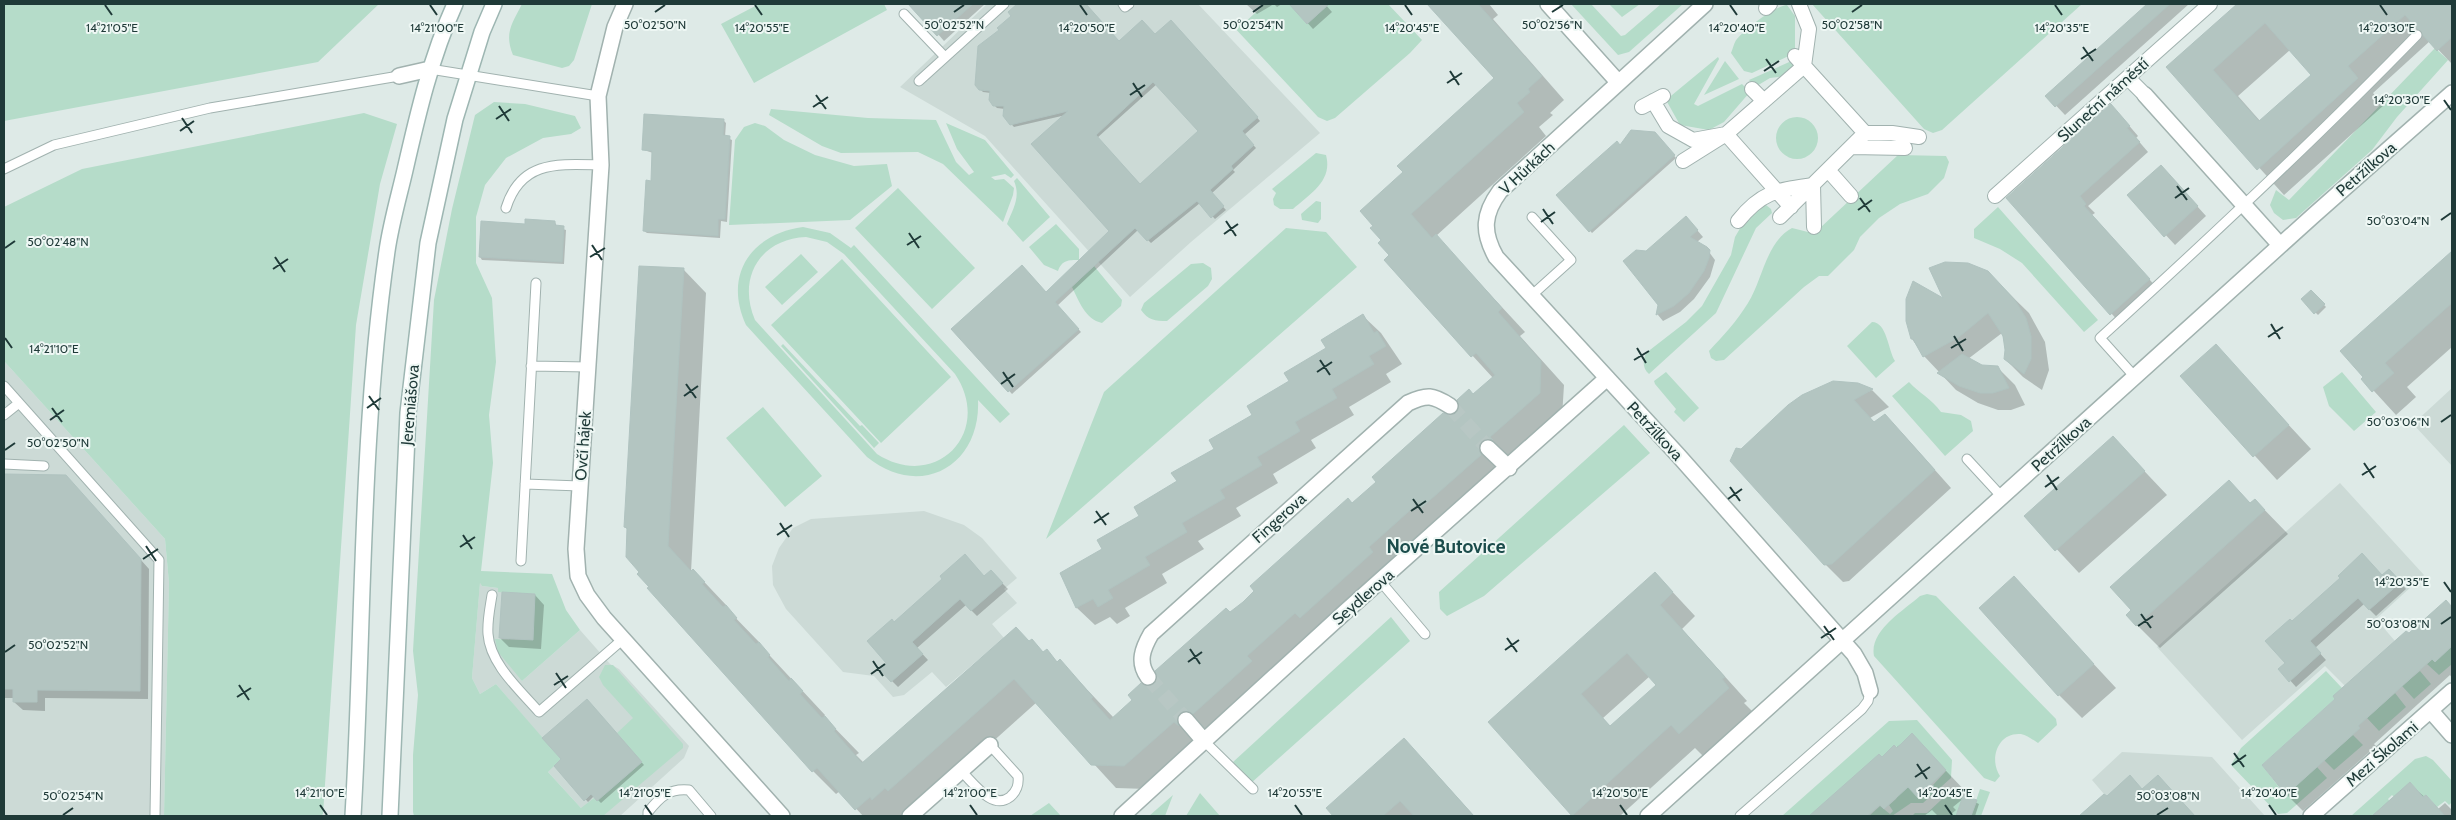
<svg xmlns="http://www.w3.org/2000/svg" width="2456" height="820" font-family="Cabin,sans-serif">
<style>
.built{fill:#ccdad6}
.green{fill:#b5dcc9;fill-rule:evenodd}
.shadow{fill:#0003;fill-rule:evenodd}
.building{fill:#b3c5c1;stroke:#b0c3c0;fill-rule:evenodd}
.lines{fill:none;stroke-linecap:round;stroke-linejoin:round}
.minor-tunnel{stroke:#b8c7c4;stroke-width:15;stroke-dasharray:15 8;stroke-linecap:butt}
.service-casing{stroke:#a1b2af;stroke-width:11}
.pedestrian-casing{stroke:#a1b2af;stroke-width:16}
.minor-casing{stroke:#a1b2af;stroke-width:18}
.secondary-casing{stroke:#9db6b2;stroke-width:18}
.service{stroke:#fff;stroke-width:9}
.pedestrian{stroke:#fff;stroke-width:14}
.minor{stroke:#fff;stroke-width:15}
.secondary{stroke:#fff;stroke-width:15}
.ticks{fill:none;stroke:#1f3a38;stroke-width:2}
.labels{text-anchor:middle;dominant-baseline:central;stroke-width:4;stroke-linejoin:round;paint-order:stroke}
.street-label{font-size:16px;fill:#1f3a38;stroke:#eef7f4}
.quarter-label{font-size:19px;font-weight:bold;fill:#1b4c4b;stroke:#eef7f4}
.ticks-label{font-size:12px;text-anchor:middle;fill:#1f3a38;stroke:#eef7f4;stroke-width:4;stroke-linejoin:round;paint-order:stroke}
</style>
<rect width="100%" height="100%" fill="#deeae7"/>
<path class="built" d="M987,4h211l122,129 -129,109 -61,55 -145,-161 -85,-49z
M4,361l161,178 4,44 -5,233h-160z
M2452,388v78l-39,-42z
M2340,483l84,92 -48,44 19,22 -50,45 -20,-20 -83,74 -85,-93z
M924,511l40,14 18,13 35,40 -13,11 13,14 -25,21 12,14 -58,49 -14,-15 -28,23 -11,2 -19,-21 -31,-4 -57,-63 -13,-24 -1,-19 7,-18 14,-20 18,-9z
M480,582l2,4 16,2v3l37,3 -2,46 -34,-2 23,43 58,-51 30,34 9,5 70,77 -5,12 -64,58h-30l-9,-8 -33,-36 12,-13 -64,-75 -16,10 -8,-16z
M2122,752l90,5 53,59h-186l25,-22 -12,-14z"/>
<path class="green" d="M4,4h375l-61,58 -314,59z
M522,4h70l-18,56 -5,6 -7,2 -49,-13c-9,-22 -1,-31 9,-51z
M759,4h125l3,6 -133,73 -33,-59z
M1265,4h35l-6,5 13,15 20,-18 -1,-2h62l34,36 -12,13 -75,65 -8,3 -9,-4 -87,-93h12z
M1571,4h20l30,32 4,-1 36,-31h22l-54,48 -11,3z
M1609,4h31l-18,13z
M1812,4h270l-140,126 -9,3 -9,-4z
M1787,5l8,11v37l-43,20 -8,-2 -13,-18c2,-4 3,-11 6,-14 9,-11 38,-33 50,-34z
M2435,48l13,12 -51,57 -25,33 -76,68 -13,2 -9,-7 -4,-8 6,-15 13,10z
M1718,57l1,2 -25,45 4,2 44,-22 8,8 -26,30 -15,8 -29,-5 -14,-25z
M1796,59l1,8 -12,9 -15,2 -15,9 -6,-7z
M1725,61l14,18 -35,16z
M494,102l31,2 50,12 6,12 -10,6 -28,4 -37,20 -21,27 -9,32v46l16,35 4,64 -7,53 4,48 -12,108 71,3 14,36 14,20 -58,51 -24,-29 -3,-13 37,1 3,-46 -37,-2v-4l-16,-2 -2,-3 -8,95 8,16 16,-10 65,75 -13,13 33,36 13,-10 3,3 45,-39 -25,-29 16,-15 -30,-33 -4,-8 6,-12h8l70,79v4l-80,68h-189l-1,-4v-57l5,-60 -5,-44 21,-351 18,-91 23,-94z
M771,109l97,9 68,2 20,42 13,13 5,-3 -17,-23 -11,-26 39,17 29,35 -3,3 -6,-4 -14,3 4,3 9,-1 10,9 -1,7 -10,27 -60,-58 -25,-12 -77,1 -19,-7 -53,-31z
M364,113l33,11 -17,60 -24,141 -33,489 -2,2h-157l5,-233 -4,-44 -161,-178v-154l78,-38z
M1776 138a21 21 0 1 1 42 0a21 21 0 1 1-42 0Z
M755,123l10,3 19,14 31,15 39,11 33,-2 5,22 -42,34 -121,5 6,-85 9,-13z
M1316,153l10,2c7,26 -16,39 -33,54h-13l-6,-4 -1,-6 3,-6 -4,-4z
M1898,155l48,1 3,6 -5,16 -16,16 -28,10 -21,14 -19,19 -6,13 -26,26h-9l-15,11 -80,73 -8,1 -5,-3 -2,-7c14,-15 28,-30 39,-48 15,-24 18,-61 44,-75l16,4 12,-4z
M1017,178l33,39 -27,25 -16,-18c6,-15 14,-27 7,-43z
M898,188l77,80 -43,41 -77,-81z
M1316,201l5,1v17l-3,4 -16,-3 -1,-6z
M1766,205l5,4 1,4 -16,15 -40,85 -67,61c-7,-6 -6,-14 -3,-21l40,-31 16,-16 29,-51 4,-18 7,-12 13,-14z
M1998,207l100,113 -14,12 -62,-69 -22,-14 -26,-11v-9z
M1056,224l23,25v11c-11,0 -17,0 -21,11l-14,-6 -15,-18z
M803,227l27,6 21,15 3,-3 156,169 -10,9 -22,-23c3,66 -58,100 -111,57l-121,-132c-23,-50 5,-91 57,-98zM806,237l21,5 17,12 111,120c39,58 -19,118 -78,80l-122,-134c-18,-42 5,-81 51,-83z
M1286,228l40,4 31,35 -311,272 58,-147z
M801,254l17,18 -36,33 -17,-18z
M842,259l109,118 -70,66 -110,-118z
M1203,263l8,5 1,11 -4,7 -41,35c-12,0 -19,-1 -26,-11l3,-7 47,-39z
M1094,266l28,34 -1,6 -19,17c-17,-4 -23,-22 -30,-36z
M1872,322c15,0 16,28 23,39l-19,17 -29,-32z
M783,344l77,82 2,-1 17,18 -5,5 -93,-102z
M1666,372l33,36 -15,14 -10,-10 2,-3 -21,-25 -1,-3z
M2342,372l34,40 -22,19 -25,-25 -6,-19z
M1909,382c10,11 23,17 32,30l20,3 10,6 2,10 -28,25 -53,-60z
M763,407l59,69 -37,31 -59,-69z
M1624,425l26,28 -166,143 -37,20 -7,-7 -1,-17z
M1927,594l9,2 120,123 1,6 -19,18c-5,-3 -11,-8 -17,-9 -24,-2 -32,26 -21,42l-5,6 -11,-4 -110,-122c-5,-25 29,-45 46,-60z
M1391,617l19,24 -160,143 -17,-22z
M2452,646v18l-13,11 -12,-11 6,-5 2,3z
M2326,671l16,17 -7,11 -73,66 23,30 32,-28 10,11 -40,35 -9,1 -47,-49 10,-17z
M2420,671l11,13 -17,15 -12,-13z
M2395,693l11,14 -27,24 -12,-13z
M1917,720l35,40 -1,18 -28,25h-12l-19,13h-23l11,-10 10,8 3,-3 -4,-6 7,-6 9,-16 15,16 26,-28 -51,-25 -13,11 -3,-2 -69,61h-28l107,-95z
M2353,735l10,10 -29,25 -10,-10z
M2426,756l7,4 19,21v21l-3,3 -4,-4 -8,6 -11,-12 -3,2 -13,-15 -14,17 -4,-4 -4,4 3,4 -19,13h-21l64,-57z
M1954,788h6l3,8 -6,18 7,2h-52l3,-3h12z
M1980,789l10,3 -9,24h-10z
M1200,793l20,23h-34z
M1173,795l-8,21h-16z
M1049,803l12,13h-31z"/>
<path class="shadow" d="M912,4h73l-41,37z
M1027,4h58l35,39 35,-8 16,-14 89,100 -16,14 12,13 -23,22 2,2 -24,22 15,16 -11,9 -15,-16 -49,40 -13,-13 -81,76 24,26 -69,62 -59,-65 93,-36 65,-62 -45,-116 -52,12 -10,-11 1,-7 -8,-1 -3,-3 -3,-12 -8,-1 -3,-3 21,-59 -2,-1zM1157,84l43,47 -59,54 -44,-47z
M1246,4h36l-5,3 -3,-3 -17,10z
M1302,4h23l7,8 -19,17 -18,-20z
M1429,4h60l9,11 -5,4 71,81 -14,13 3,2 -14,12 7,9 -110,100 89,96 -5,4 44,49 -2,32 -415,372 -31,-1 -79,-86 -125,112 -3,-4 -7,6h-39l-23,-25 -4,3 -23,-23 -164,-183 -8,-16 -13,-42 -3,-3 58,-258 23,24 -15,279 2,-2 34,36 -2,1 34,35 -1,1 67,72 -1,2 35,36 -3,2 8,8 166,-121 14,11 2,-2 12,12 2,-2 54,57 34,-30 6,-2 295,-269 7,-2 37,-37 -108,-118 6,-5 13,-83 91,-94z
M2150,4h39l-124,111 -18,-19z
M2239,4h51l3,2 2,-2h157v60l-22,-23 -57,52 11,12 -100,90 -116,-128zM2290,50l23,25 -52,47 -23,-26z
M2120,115l18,21 -2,2 12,14 -60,54 7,7 -3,2 66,74 -38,34 -112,-125z
M723,120l3,3 -1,14 7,3 -5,82 -6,-1 -1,17 -73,-5 -3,-2 8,-49 1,-29 -9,-3z
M1658,136l18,22 -84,75 -34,-37 62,-49z
M2170,176l36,40 -31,29 -46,-50z
M555,222l2,5 9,3 -2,34 -82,-4 -2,-3 46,-31z
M1692,224l11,13 -6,5 9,6 9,12 -5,17 -16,22 -14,13 -17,9 -5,-6 1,-10 -12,-52z
M2452,253v94l-45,40 9,10 -20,18 -33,-36 2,-2 -23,-25z
M1987,272l42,41 16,29 4,28 -7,20 -19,-13 -18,-18 1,-9 -4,-17 -34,26 14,7 15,1 18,18 10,20 -14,5h-13l-20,-7 -22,-13 -32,-34 -12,-17 34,-38z
M2311,291l15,16 -8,8 -16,-16z
M1363,316l18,17 21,31 -16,10 5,8 -42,25 5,8 -43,25 5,8 -43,26 5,9 -42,25 5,8 -43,25 6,8 -42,25 5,9 -42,25 5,8 -13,8 -7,-7 -15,8 -18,-17 -16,-34 42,-25z
M2216,346l95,103 -34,31 -95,-104z
M1872,390l17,17 -19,11 5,5 27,10 49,55 -102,93 -6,1 -18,-18 -84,-114z
M2113,438l54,57 -88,78 -53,-57z
M4,475l62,1 83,93 -1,130 -103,-1v13l-22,-1 -9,-8v-4h-10z
M2229,482l22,22 4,-4 33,34 -128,114 -23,-23z
M991,572l17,17 -31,27 -11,-11 -49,43 11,12 -30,27 -17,-17 7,-7 6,-40 90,-46z
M1655,573l40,43 -13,13 65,72 -3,2 8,8 -49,45 -8,-8 -75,68h-46l-84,-93zM1650,676l8,9 -47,42 -8,-9z
M2382,576l13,1 11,12 -30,27 -12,-12 -49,44 11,12 -30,27 -16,-18 6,-6 6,-41z
M2014,578l102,110 -34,30 -23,-23z
M535,595l9,10 -3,44 -32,-2 -9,-9z
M2446,602l6,6v70l-2,-3 -76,69 2,2 -73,65 -17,-17 123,-159z
M587,700l57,65 -43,38 -7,-7 -6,6 -33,-36 7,-7z
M1912,735l56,59 -4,3 15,7 -4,12h-14l-2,-2 5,-16 -11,9 3,3 -7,6h-11l-6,-6 -8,6h-113l68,-61 3,4z
M1421,757l53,59h-139l-8,-8z
M2410,784l28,25 7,-6 7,7v6h-78z
M2167,786l27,30h-113l23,-21 3,3z"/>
<path class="building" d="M908,4h65l-36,32z
M1017,4h69l33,37 23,-21 13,14 16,-14 87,97 -16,14 12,14 -23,21 2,3 -23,21 14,16 -13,12 -14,-17 -50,40 -12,-13 -80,74 24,27 -71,63 -57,-63 71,-64 24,27 63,-61 -78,-87 37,-33 -58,14 -7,-9 1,-10h-11l-4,-6 1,-9 -11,-1 -4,-5 3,-39 21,-16 -2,-2 14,-12 -3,-4zM1153,82l45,49 -58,53 -44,-49z
M1289,4h40l-22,20z
M1427,4h51l64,72 -14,13 2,3 -13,11 7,9 -113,102 21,24 4,-4 66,74 -4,4 43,49 -1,32 -50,44 3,3 -7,-1 -4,2 -3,5 2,9 -60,53 -4,-4 -48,43 4,5 -73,66 -5,-5 -48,43 5,5 -59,53 -8,-3 -5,2 -3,4 2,9 -5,-4 -50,44 -33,-1 -77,-86 -126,112 -3,-3 -13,12 -2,-3 -15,13 -38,-42 -5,4 -165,-184 2,-1 -12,-13 2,-2 -13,-15 1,-29 -3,-1 15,-261 45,2 -16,278 23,25 2,-2 12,13 -3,2 21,23 3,-2 11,13 -3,2 22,24 3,-2 11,13 -2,2 21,24 2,-3 12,13 -3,3 22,24 3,-2 11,13 -2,2 28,32 154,-136 13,14 3,-2 11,13 4,-3 10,13 3,-3 33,38 -2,2 19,21 22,-20 -4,-5 13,-12 7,3 5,-1 4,-8 -2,-6 71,-63 4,4 13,-10 11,-11 -4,-5 98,-88 4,5 24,-21 -4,-5 71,-64 6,2 6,-1 4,-7 -2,-7 12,-11 4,5 22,-19 -19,-22 -5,4 -87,-97 5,-5 -11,-12 3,-3 -11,-12 3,-2 -13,-15 43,-39 -6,-6 97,-88z
M2147,4h23l-115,103 -10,-11z
M2237,4h215v33l-15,14 -32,-36 -57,51 10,12 -101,92 -91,-103zM2265,23l46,52 -52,46 -46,-51z
M2111,104l19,22 -3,2 13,14 -60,54 6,8 -2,2 66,73 -40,36 -104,-117z
M644,114l80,5 -1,16 7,1 -5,83h-7v17l-75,-5 3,-51 5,1 1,-30 -10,-1z
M1631,130l24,2 20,23 -86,77 -33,-37 61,-54 3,4z
M2161,165l37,41 -34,31 -37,-42z
M1686,216l12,14 -8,7 17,10 3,3 -1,8 -5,13 -15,22 -15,13 -18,9 2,-10 -35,-44 13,-11 10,1z
M525,219l30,2v4l9,1 -2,36 -83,-5 2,-36 44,3z
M2452,251v52l-67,60 9,10 -22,19 -11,-13 2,-2 -23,-26z
M1945,262l23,1 20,8 27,29 11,18 5,18v23l-7,15 -20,-15 1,-9 -2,-14 -15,-23 -29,24 -36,20 -10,-18h-2l-5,-18v-22l7,-18 30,17 -14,-30z
M2311,290l14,14 -11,10 -13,-15z
M1363,314l11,19 3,-2 9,15 -17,10 5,8 -42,25 5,9 -42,24 5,9 -43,26 5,8 -42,25 5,8 -43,25 5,9 -42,25 5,8 -42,25 5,8 -15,9 -5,-8 -17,9 -16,-35 42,-24 -5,-9 42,-24 -5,-9 43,-26 -6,-8 43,-24 -5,-9 43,-25 -5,-9 42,-25 -5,-8 42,-25 -5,-8z
M2216,344l73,81 -36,32 -73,-81z
M1962,354l20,11 16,1 11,22 -16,5h-13l-21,-7 -22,-13z
M1833,381l25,2 15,6 -19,11 20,22 11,-8 50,56 -103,94 -8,1 -94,-104 6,-13 5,1 47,-44 14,-10z
M2113,436l32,35 -90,80 -31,-35z
M4,474l62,1 75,84 -1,132 -103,-1v12h-24v-13h-9z
M2229,480l21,23 5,-4 10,11 -129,116 -10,-11 5,-5 -21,-23z
M2362,553l20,22 7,-6 12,13 -32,28 -11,-12 -48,43 11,12 -32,29 -11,-13 7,-6 -20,-22 25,-22 2,2 48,-43 -2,-2z
M965,554l19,22 7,-6 12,13 -32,28 -11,-12 -27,24 -21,19 11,12 -32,28 -11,-12 6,-7 -19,-22 25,-22 2,3 48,-43 -2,-3z
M1655,572l18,20 -13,13 65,72 -3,2 7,9 -50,46 -8,-9 -99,91 -84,-94zM1627,653l29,32 -46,41 -29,-32z
M2014,576l80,88 -36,32 -79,-88z
M502,592l33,2 -2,46 -34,-2z
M2446,600l6,7v39l-17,16 -3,-3 -74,67 2,2 -74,67 -24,-30 73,-66 -2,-3 9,-8 64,-57 3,2z
M587,699l55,63 -45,39 -6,-7 -7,7 -30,-35 7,-7 -19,-21z
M1912,733l34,37 -16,15 4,1 -15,13 -11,-12 -24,22 -4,-4 -13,11h-58l70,-62 3,3 12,-12 3,3z
M1404,738l70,78h-60l-14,-15 -17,15h-50l-7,-8z
M2130,775l12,14 16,-14 37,41h-116l25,-22 3,2z
M2410,782l13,15 3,-2 19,21h-73z
M1963,796l14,4 -6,16h-15z"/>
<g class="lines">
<path class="minor-tunnel" d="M1450,406l38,42
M1148,677l38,43"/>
<defs>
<path id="service" d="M1123,4l2,3 4,-3
M904,14l41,43
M430,69l168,27
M919,81l85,-77
M4,169l50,-24 156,-37 189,-32
M506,208c15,-48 52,-44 95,-43
M1531,296l40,-36 -39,-43
M531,366l58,1
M2135,377l-35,-39c109,-99 215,-198 317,-303
M4,386l155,174 -4,256
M4,415l15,-12
M1967,459l35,38
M4,464l40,2
M525,484l55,2
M521,561l15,-278
M1381,582l44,52
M492,595c-2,13 -5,26 -4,39 2,30 32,56 51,78l83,-72
M1204,741l49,48
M961,771c12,11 31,40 49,26 7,-6 9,-12 8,-21l-28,-31
M648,816v-4c12,-15 21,-24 41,-22l22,26
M1740,816l122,-107 6,-8 2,-10"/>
<path id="pedestrian" d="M1766,8l4,-4
M2128,78l17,17
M1752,89l12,12
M1653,101l15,25 25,14 33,-6 78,-68 5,-37 -10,-25
M1642,107l21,-11
M1865,133h27l27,4
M1852,147l53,1
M1683,161l43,-27 65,73
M1828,170l23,26
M1995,196l215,-192
M1780,217l85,-84 -70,-77
M1738,221c24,-30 40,-31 75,-36l1,42"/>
<path id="minor" d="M625,4l-10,23 -17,69 3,69 -25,384 2,27 9,19 17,23 178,198
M1548,4l70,78
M1705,4l-205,187c-17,23 -18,41 -4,66l182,198 176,199 11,19 5,18
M399,76l31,-7
M2145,95l135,150
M1488,448l21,20
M1148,677c-11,-15 -5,-29 3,-43l257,-231c19,-9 25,-8 42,3
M2431,711l21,24
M1186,720l18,21
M910,816l80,-71
M1122,816l223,-204 261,-233
M1648,816l666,-601 138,-122
M2311,816l141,-125"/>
<path id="secondary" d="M353,816c11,-188 7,-378 34,-565 4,-28 12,-55 18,-81 13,-57 26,-113 50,-166
M390,816l18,-403 20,-170 27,-124 27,-87 12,-28"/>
</defs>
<use href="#service" class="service-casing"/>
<use href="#pedestrian" class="pedestrian-casing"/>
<use href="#minor" class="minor-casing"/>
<use href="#secondary" class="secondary-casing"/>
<use href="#service" class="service"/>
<use href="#pedestrian" class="pedestrian"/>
<use href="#minor" class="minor"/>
<use href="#secondary" class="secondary"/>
</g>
<path class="ticks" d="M105,5l7,10M430,5l7,10M755,5l7,10M1080,5l7,10M1405,5l7,10M1730,5l7,10M2055,5l7,10M2380,5l7,10M655,12l10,-7M954,12l10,-7M1253,12l10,-7M1552,12l11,-7M1852,12l10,-7M2083,47l10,14M1766,59l10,14M2081,59l15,-10M1450,71l9,14M1764,71l15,-10M1133,83l9,14M1447,83l15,-10M816,95l10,14M1130,95l15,-10M2444,100l7,10M499,106l10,15M813,107l15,-10M182,118l10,15M496,119l15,-10M180,131l14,-10M2177,186l10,14M1860,198l10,14M2175,198l14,-10M1543,209l10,15M1858,210l14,-10M2441,220l10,-7M1226,221l10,15M1541,222l14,-10M909,233l10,15M1224,234l14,-10M592,245l10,15M907,245l14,-9M5,248l10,-7M275,257l10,15M590,257l15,-9M273,269l15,-10M2271,324l9,15M1954,336l9,15M2268,337l15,-10M5,338l7,10M1637,348l9,15M1951,348l15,-9M1320,360l10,15M1634,360l15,-9M1003,372l10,15M1317,372l15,-10M686,384l10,14M1001,384l14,-10M369,396l10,14M684,396l14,-10M52,408l10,14M367,408l14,-10M50,420l14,-10M2441,422l10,-7M5,450l10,-7M2364,463l10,15M2047,475l10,15M2362,475l14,-9M1730,487l10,14M2045,487l14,-10M1413,499l10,14M1728,499l14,-10M1096,511l10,14M1411,511l15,-10M780,523l9,14M1094,523l15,-10M463,535l9,14M777,535l15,-10M146,546l10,15M460,547l15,-10M143,559l15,-10M2444,582l7,10M2141,614l10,14M2441,624l10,-7M1824,626l10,14M2138,626l15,-10M1507,638l10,14M1821,638l15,-10M1190,649l10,15M1505,650l14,-10M5,652l10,-7M873,661l10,15M1188,662l14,-10M556,673l10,15M871,674l14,-10M239,685l10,15M554,685l14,-9M237,697l14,-9M2234,753l10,14M1917,764l10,15M2232,765l14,-10M1915,777l15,-10M320,805l7,10M645,805l7,10M970,805l7,10M1295,805l7,10M1620,805l7,10M1945,805l7,10M2269,805l7,10M63,815l10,-7M2157,815l11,-7"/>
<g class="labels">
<g class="street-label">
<text transform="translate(2103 100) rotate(-42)">Sluneční náměstí</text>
<text transform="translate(1527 168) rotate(-43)">V Hůrkách</text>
<text transform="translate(2366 169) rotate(-41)">Petržílkova</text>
<text transform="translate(410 405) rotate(-85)">Jeremiášova</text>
<text transform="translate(1655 431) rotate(47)">Petržílkova</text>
<text transform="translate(2061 444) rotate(-42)">Petržílkova</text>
<text transform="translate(583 446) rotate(-86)">Ovčí hájek</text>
<text transform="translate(1279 518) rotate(-42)">Fingerova</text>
<text transform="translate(1363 597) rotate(-41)">Seydlerova</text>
<text transform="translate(2382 754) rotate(-41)">Mezi Školami</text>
</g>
<g class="quarter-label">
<text x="1446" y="546">Nové Butovice</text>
</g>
</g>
<g class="ticks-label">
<text x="655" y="29">50°02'50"N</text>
<text x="954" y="29">50°02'52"N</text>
<text x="1253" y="29">50°02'54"N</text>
<text x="1552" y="29">50°02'56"N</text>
<text x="1852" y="29">50°02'58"N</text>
<text x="2387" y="32">14°20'30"E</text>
<text x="112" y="32">14°21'05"E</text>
<text x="437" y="32">14°21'00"E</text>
<text x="762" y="32">14°20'55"E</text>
<text x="1087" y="32">14°20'50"E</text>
<text x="1412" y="32">14°20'45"E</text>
<text x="1737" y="32">14°20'40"E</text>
<text x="2062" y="32">14°20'35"E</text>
<text x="2402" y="104">14°20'30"E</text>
<text x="2398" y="225">50°03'04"N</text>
<text x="58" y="246">50°02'48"N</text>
<text x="54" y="353">14°21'10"E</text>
<text x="2398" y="426">50°03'06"N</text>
<text x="58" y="447">50°02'50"N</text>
<text x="2402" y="586">14°20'35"E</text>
<text x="2398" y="628">50°03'08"N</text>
<text x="58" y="649">50°02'52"N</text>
<text x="320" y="797">14°21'10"E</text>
<text x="645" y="797">14°21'05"E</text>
<text x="970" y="797">14°21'00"E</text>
<text x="1295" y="797">14°20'55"E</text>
<text x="1620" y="797">14°20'50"E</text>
<text x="1945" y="797">14°20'45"E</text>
<text x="2269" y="797">14°20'40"E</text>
<text x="73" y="800">50°02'54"N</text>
<text x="2168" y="800">50°03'08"N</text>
</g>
<rect width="2456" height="820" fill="none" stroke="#1f3a38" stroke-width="10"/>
</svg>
